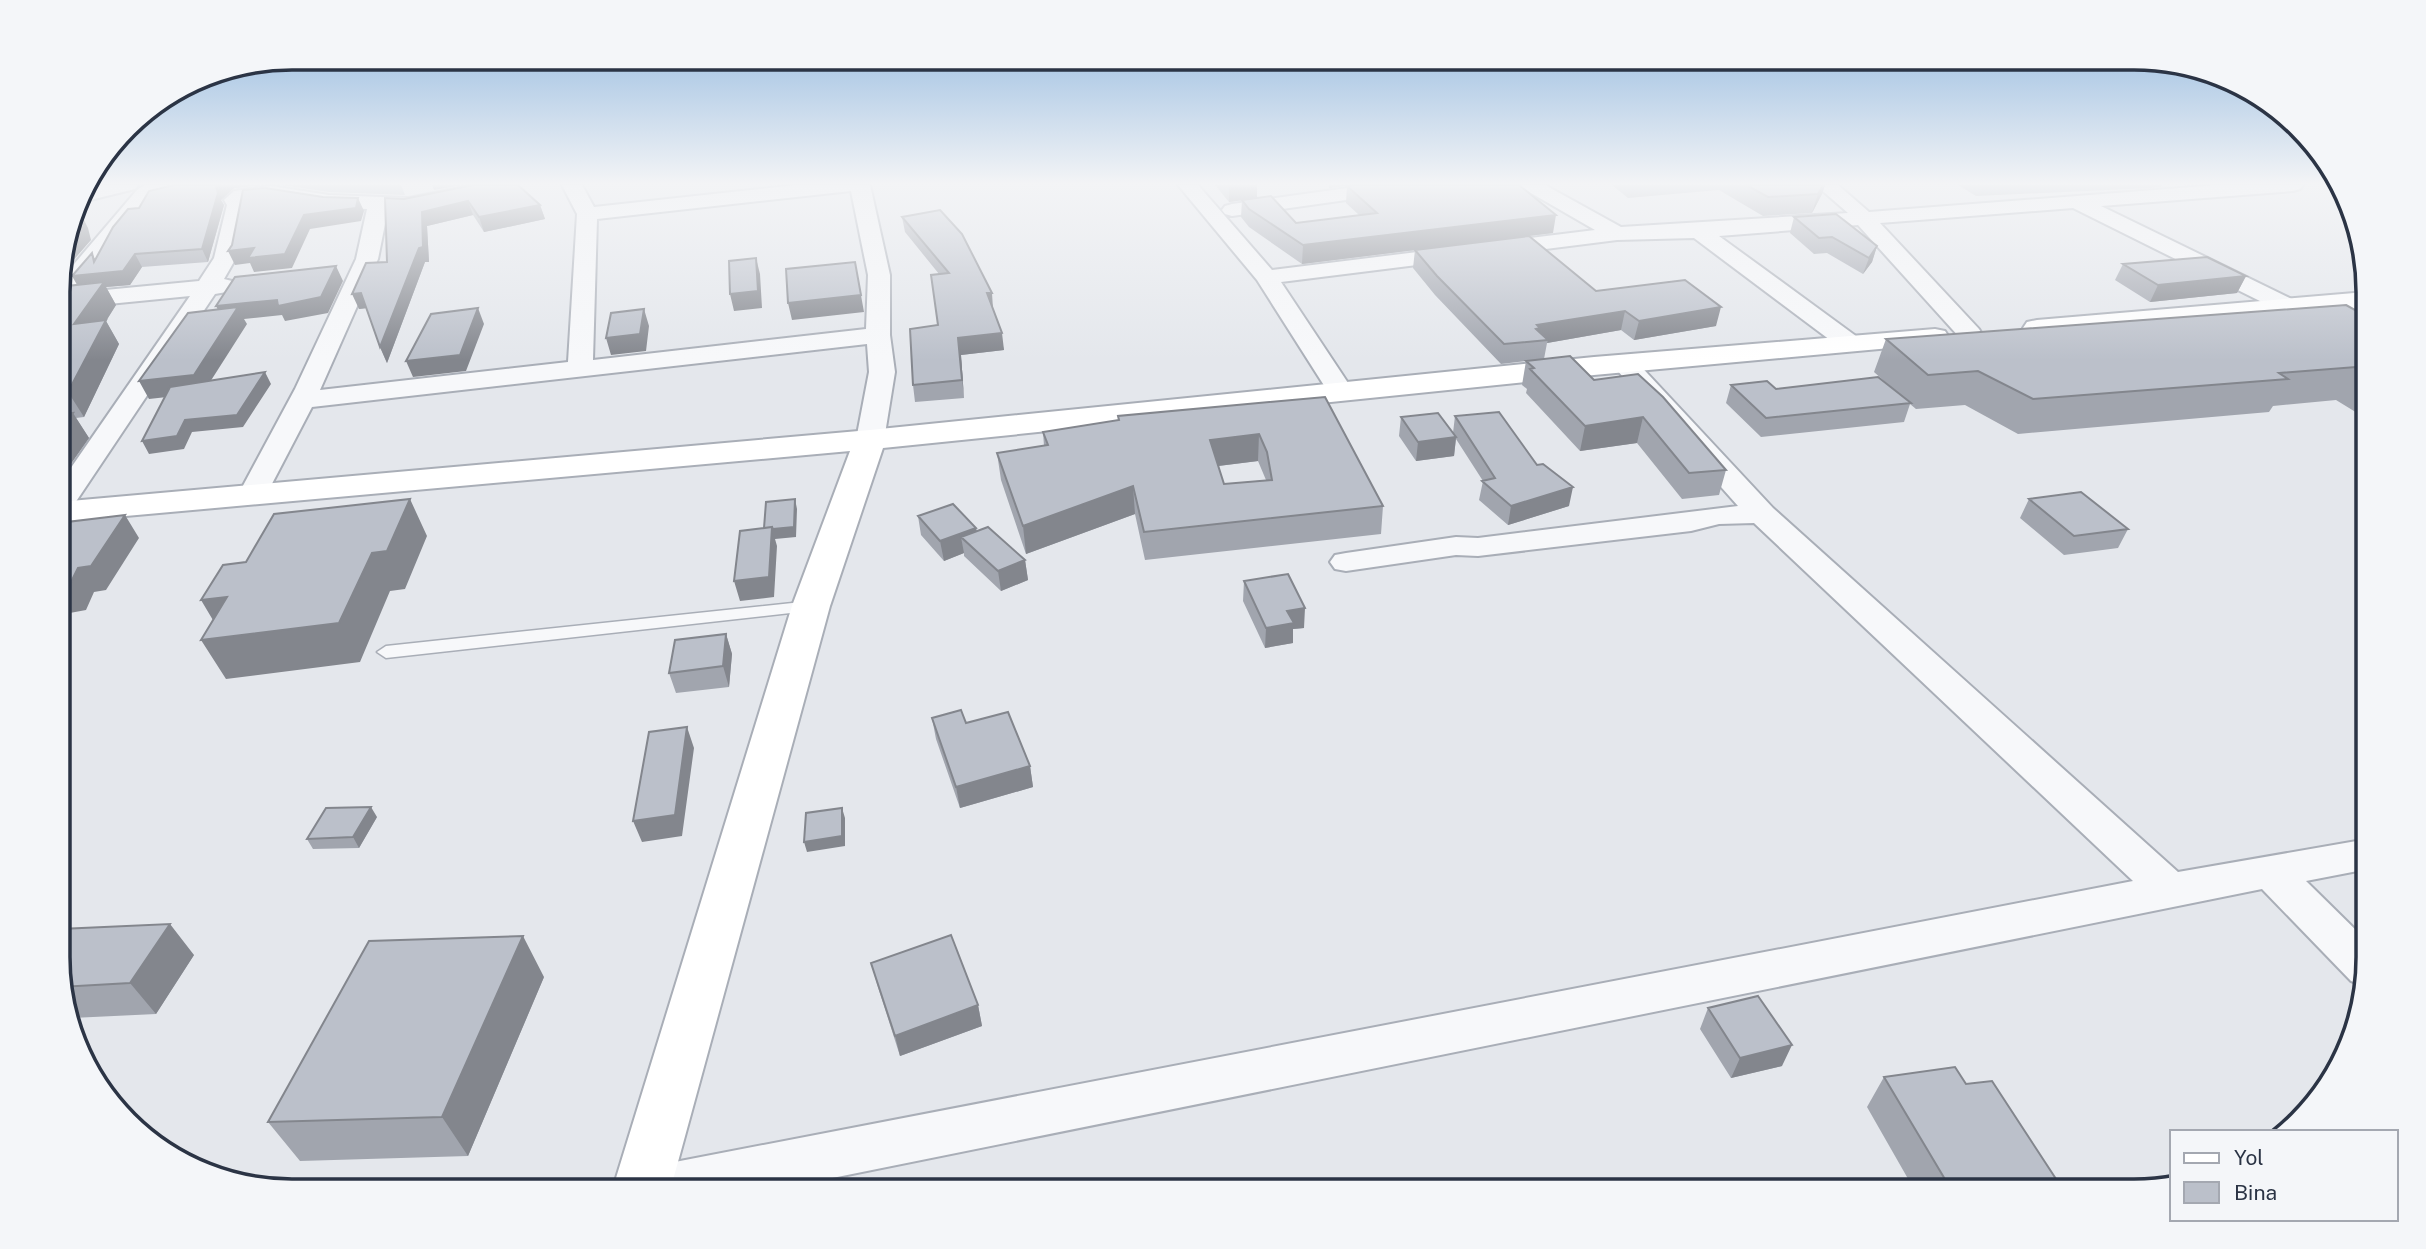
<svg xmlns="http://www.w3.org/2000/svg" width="2426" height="1249" font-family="'Public Sans',sans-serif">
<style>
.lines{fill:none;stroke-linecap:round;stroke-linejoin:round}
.lane-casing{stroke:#a9aeb7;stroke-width:3}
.street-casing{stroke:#a9aeb7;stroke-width:4}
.secondary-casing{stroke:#a9aeb7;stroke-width:4}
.lane{fill:#f7f8fa;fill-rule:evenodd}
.street{fill:#f7f8fa;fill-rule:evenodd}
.secondary{fill:#fff;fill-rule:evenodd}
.wall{fill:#a1a5ae;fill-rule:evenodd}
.shaded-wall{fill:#83868d}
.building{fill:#bbc0ca;stroke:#83868d;stroke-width:2;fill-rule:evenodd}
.rim{fill:none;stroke:#2b3445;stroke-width:3.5}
</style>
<rect width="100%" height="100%" fill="#e4e7ec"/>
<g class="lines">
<defs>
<path id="lane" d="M811,601l6,1 3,4 -3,4 -431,48 -9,-6 9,-6z"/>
<path id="street" d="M105,185h33l-3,4 -57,14 3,-12z
M145,185h23l-17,13 -77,95 125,-12 15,-23 13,-53 -3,-5 10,-9 37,-5 58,9 80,3 64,-13h39l-3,4 -7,2 -93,19 -21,-1 -10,50 -58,131 248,-28 9,-148 -15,-29h20l12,22 203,-22h73l20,90v60l5,37 -11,68 -4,6 -10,2 -10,-2 -4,-6 13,-68 -2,-28 -555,63 -49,94 -10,3 -10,-3 -5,-6 57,-106 61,-130 11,-50 -38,-2 -58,-9 -26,3 2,4 -11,53 -12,21 8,2 3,5 -3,5 -17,3 -146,218 -10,3v-30l131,-189 -132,13v-26l79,-93zM851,191l17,84 -2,54 -273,31 4,-141z
M1178,185h20l74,85 323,-40 -71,-41 -3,-4h24l76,42 227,-14 -32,-28h22l31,27 349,-27h85l-3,4 -7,2 -192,15 197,96 4,5 -4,5h-16l-209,-104 -193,15 99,106 3,5 -3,5 -9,2 -9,-2 -103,-114 -139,11 141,103 3,5 -3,5 -9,2 -9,-2 -148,-111 -77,2 -336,42 73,110 -4,6 -9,2 -9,-2 -75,-118z
M1369,185h51l-3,4 -7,2 -178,25 -7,-2 -3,-4 3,-4 7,-2z
M1625,356l9,3 139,149 405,364 190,-33v30l-62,12 62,61v16l-6,27 -11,-4 -89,-92 -1494,302h-144l7,-17 18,-7 1484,-286 -379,-358 -35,1 -28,7 -213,25 -22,-1 -110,16 -11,-2 -5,-7 5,-7 11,-2 110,-16 22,1 260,-32 -122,-137 -4,-5 4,-5z"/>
<path id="secondary" d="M2366,292v16l-329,28 -10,-2 -4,-6 4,-6 10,-2z
M1935,329l10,2 4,6 -4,6 -351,32 -711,73 -53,158 -160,585h-58l180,-585 58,-155 -791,71v-20l811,-72 724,-73z"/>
</defs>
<use href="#lane" class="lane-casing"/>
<use href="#street" class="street-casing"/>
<use href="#secondary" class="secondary-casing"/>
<use href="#lane" class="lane"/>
<use href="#street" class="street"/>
<use href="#secondary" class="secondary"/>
</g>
<path class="wall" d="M174,185h86l-26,3 -13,12 3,5 -16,57 -66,5 -12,18 -24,2 10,18 -10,16 13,23 -35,73 -8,1 13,20 -19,27 -11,1 -1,-179 19,-2 15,-32 3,7 44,-52z
M281,185h120l4,10 -76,-3z
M1215,185h42v13l-28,4z
M1612,185h213l-3,9 -10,19 -49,3 -44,-26 -91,8z
M1958,185h204l-1,2 -10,1 -175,8z
M1347,186l206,47 -251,31 -53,-37 -8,-10 1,-17 54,23 63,-8 -13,-12z
M404,199l136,6 5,14 -61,13 -11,-17 -46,11 2,36h-4l-38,101 -7,-16 -14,-39 -7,1 28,-47z
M902,217l91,92 11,41 -43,5 3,43 -49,4 -2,-17 25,-60 1,-51 -34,-42z
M1794,217l83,29 -5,16 -9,12 -36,-21 -13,1 -24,-21z
M1415,250l181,41 120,35 -82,14 -13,-10 -74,13 -3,16 50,21 132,90 -7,25 -37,4 -45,-56 -57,8 -54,-58 1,-4 -5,-4 4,-24 -25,3 -66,-69 -22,-27z
M2123,264l123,12 -9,17 -87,9 -35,-22z
M2366,316l1,103 -31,-19 -63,6 -4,6 -251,22 -53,-29 -49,4 -6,-5 -6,18 -143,15 -35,-34 5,-18 170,11 -27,-24 12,-33z
M1325,397l58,109 -2,28 -236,26 -10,-46 -109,40 -25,-74 -4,-27 47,-7 -1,-14 75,-12v-4zM1258,461l8,19 -42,4 -6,-18z
M1455,416l82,49 32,41 -61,19 -29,-25 4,-19 -27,-42 -2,17 -38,5 -17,-25 2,-19 52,16z
M2029,499l99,30 -10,19 -54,7 -44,-37z
M918,516l58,12 1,3 48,29 3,20 -27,11 -37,-35v-3l-20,8 -23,-26z
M1244,581l60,47 -11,1v14l-28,5 -22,-47z
M726,634l6,20 -3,33 -53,6 -7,-20z
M932,718l34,5 64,43 3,21 -73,21 -24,-69z
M377,817l-18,31 -46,1 -6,-10z
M60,929l134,26 -38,59 -84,4 -12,-30z
M871,963l107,42 4,21 -82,30 -23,-72z
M544,977l-76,179 -168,5 -32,-39z
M1708,1008l74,58 -51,12 -31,-49z
M1884,1077l82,7 92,98 -7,9h-136l-48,-84z"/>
<path class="shaded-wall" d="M218,185h42l-26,3 -13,12 3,5 -16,57 -6,-13 14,-62z
M432,185h29l-27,5z
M1241,185h16v13l-28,4v-15z
M1329,185h22l-22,3z
M1823,185h2l-3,9 -10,19 6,-19z
M358,198l6,13 -3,10 -51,8 -18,39 -38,4 -4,-9 -15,2 -7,-14 26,-3 50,-33z
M468,201l5,14 -46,11 2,36h-4l-38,101 -7,-16 42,-135z
M540,205l5,14 -61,13 -5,-15z
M81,214l7,14 3,12 -33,38 9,-33z
M1556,215l-3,18 -251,31 1,-19z
M1877,246l-5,16 -9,12 6,-16z
M92,253l7,14 36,-13 7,13 -12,18 -24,2 10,18 -10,16 13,23 -35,73 -16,-25 6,-68 6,-34 -8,-14 22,-14z
M756,258l4,16 2,34 -28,3 -4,-17z
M855,262l9,50 -72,8 -4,-17z
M336,266l7,15 -15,32 -43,8 -3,-6 -38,4 3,5 -44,69 -54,6 -10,-18 85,-59 -8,-16z
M2246,276l-9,17 -87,9 8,-17z
M361,293l7,15 -9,1 -7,-15z
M987,293h5l1,16z
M1721,307l-5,19 -82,14 5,-19z
M478,308l6,16 -18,47 -53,6 -7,-16z
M644,309l5,17 -3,25 -35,4 -5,-17z
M1625,311l-4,19 -74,13 1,-3 -14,1 3,-16z
M1002,333l2,17 -43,5 3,43 -6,-60z
M265,372l6,12 -28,43 -51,5 -8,17 -35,5 -7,-13 43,-21z
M73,413l16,25 -19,27 -11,1v-34z
M1643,417l-6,26 -57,8 5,-25z
M1259,434l-1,27 -48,6v-27z
M1456,437l-2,19 -38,5 2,-19z
M1133,486l2,28 -109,40 -3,-28z
M1573,487l-4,19 -61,19 3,-19z
M410,499l17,37 -22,53 -15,2 -30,71 -134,17 -25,-39 22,-3 -22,-37 26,-3 145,-44z
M795,499l2,10 -1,28 -21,2 2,7 -3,51 -34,4 -6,-20 30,-51z
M125,515l14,23 -33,52 -12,2 -8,18 -27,5v-27l19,-20z
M976,528l3,20 -18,-11 3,16 -20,8 -4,-20z
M1025,560l3,20 -27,11 -3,-20z
M1305,608l-1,20 -11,1v14l-28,5 1,-20 21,-17z
M726,634l6,20 -3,33 -6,-21z
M687,727l7,21 -12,88 -40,6 -9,-21z
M1030,766l3,21 -73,21 -4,-21z
M371,807l6,10 -18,31 -6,-11z
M842,808l3,10v28l-38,6 -3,-10z
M170,924l24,31 -38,59 -26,-31z
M523,936l21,41 -76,179 -26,-39z
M978,1005l4,21 -82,30 -5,-20z
M1792,1045l-10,21 -51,12 9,-20z"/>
<path class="building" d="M174,185h44l-2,2 2,6 -16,56 -67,5 -12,17 -51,5 20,-23 2,9 19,-35 15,-18 11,-1 10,-17z
M473,185h45l22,20 -61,12 -11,-16 -46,11 1,35 -4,1 -39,99 -19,-54 -9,1 14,-31 21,-1 -2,-64 19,1z
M1352,185h167l37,30 -253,30 -54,-36 -7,-9 29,-4 25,27 81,-10 -30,-27z
M1746,185h77l-5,9 -50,3z
M265,188l58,9 35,1 -2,10 -52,7 -19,39 -37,4 6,-10 -26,3 4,-6 11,-55z
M940,210l22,24 30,59h-5l15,40 -44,5 4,42 -49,5 -3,-56 28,-4 -7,-50 18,-2 -47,-56z
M81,214l3,12 -17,19 8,-30z
M1836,214l41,32 -8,12 -37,-21 -13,1 -25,-21z
M1529,236l67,55 89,-11 36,27 -82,14 -14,-10 -88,14 3,3 -4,1 12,11 -44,4 -67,-68 -22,-26z
M2207,257l39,19 -88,9 -35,-21z
M756,258l2,33 -28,3 -1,-33z
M855,262l6,33 -73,8 -2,-34z
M336,266l-15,31 -43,9 -1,-6 -61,6 19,-29z
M104,282l-30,42 32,-4 -38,72 -9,1 -1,-106z
M2346,305l20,11 1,57 -11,-6 -77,6 9,6 -255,20 -55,-28 -50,4 -42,-36z
M238,307l-44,68 -55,6 49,-68z
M478,308l-18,47 -54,6 25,-47z
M644,309l-4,25 -34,4 5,-25z
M1570,356l24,24 44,-6 25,23 63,73 -37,3 -46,-56 -58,9 -55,-57 4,-1 -8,-7z
M265,372l-28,43 -52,5 -8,16 -35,5 28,-54z
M1878,377l33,26 -145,15 -35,-33 36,-4 9,8z
M1325,397l58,109 -239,26 -11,-46 -110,40 -26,-73 51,-8 -5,-13 76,-12 -1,-4zM1259,434l8,18 5,28 -48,4 -14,-44z
M1499,412l38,53 6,-1 30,23 -62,19 -29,-25 13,-3 -40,-62z
M73,413l-14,19v-18z
M1438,413l18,24 -38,5 -17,-25z
M2081,492l47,37 -54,7 -45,-37z
M410,499l-23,52 -15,2 -33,70 -138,17 26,-43 -26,3 22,-35 23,-3 28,-48z
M795,499l-1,28 -21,2 -1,-2 -8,1 2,-26z
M953,504l23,24 -36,13 -22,-25z
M125,515l-34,51 -13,2 -9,18 -10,2v-65z
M772,527l-3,50 -35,4 6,-50z
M988,527l37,33 -27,11 -37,-34z
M1288,574l17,34 -18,3 7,12 -28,5 -22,-47z
M726,634l-3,32 -54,7 6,-33z
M961,710l5,13 42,-11 22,54 -74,21 -24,-69z
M687,727l-12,88 -42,6 16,-89z
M371,807l-18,30 -46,2 19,-31z
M842,808v28l-38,6 2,-29z
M170,924l-40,59 -70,4v-58z
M951,935l27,70 -83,31 -24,-73z
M523,936l-81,181 -174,5 101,-181z
M1758,996l34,49 -52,13 -32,-50z
M1955,1067l11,17 26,-3 66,101 -63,9h-43l-68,-114z"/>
<linearGradient id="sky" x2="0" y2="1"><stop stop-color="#8bb4dd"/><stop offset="0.51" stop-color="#f3f4f6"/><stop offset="1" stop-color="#f3f4f6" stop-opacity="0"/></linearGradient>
<rect width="2426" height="360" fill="url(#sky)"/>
<path d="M0 0H2426V1249H0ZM292 70H2134A222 222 0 0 1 2356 292V957A222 222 0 0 1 2134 1179H292A222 222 0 0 1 70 957V292A222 222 0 0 1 292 70Z" fill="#f4f6f9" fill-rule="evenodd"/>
<path class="rim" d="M292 70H2134A222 222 0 0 1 2356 292V957A222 222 0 0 1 2134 1179H292A222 222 0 0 1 70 957V292A222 222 0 0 1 292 70Z"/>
<rect x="2170" y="1130" width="228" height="91" fill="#f4f6f9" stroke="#a4a8b1" stroke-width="2"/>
<rect x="2184" y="1153" width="35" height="10" fill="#ffffff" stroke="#a4a8b1" stroke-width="2"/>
<text x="2234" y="1165" font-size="21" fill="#2b3445">Yol</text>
<rect x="2184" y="1182" width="35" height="21" fill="#bbc0ca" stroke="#a4a8b1" stroke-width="2"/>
<text x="2234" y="1200" font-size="21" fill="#2b3445">Bina</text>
</svg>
